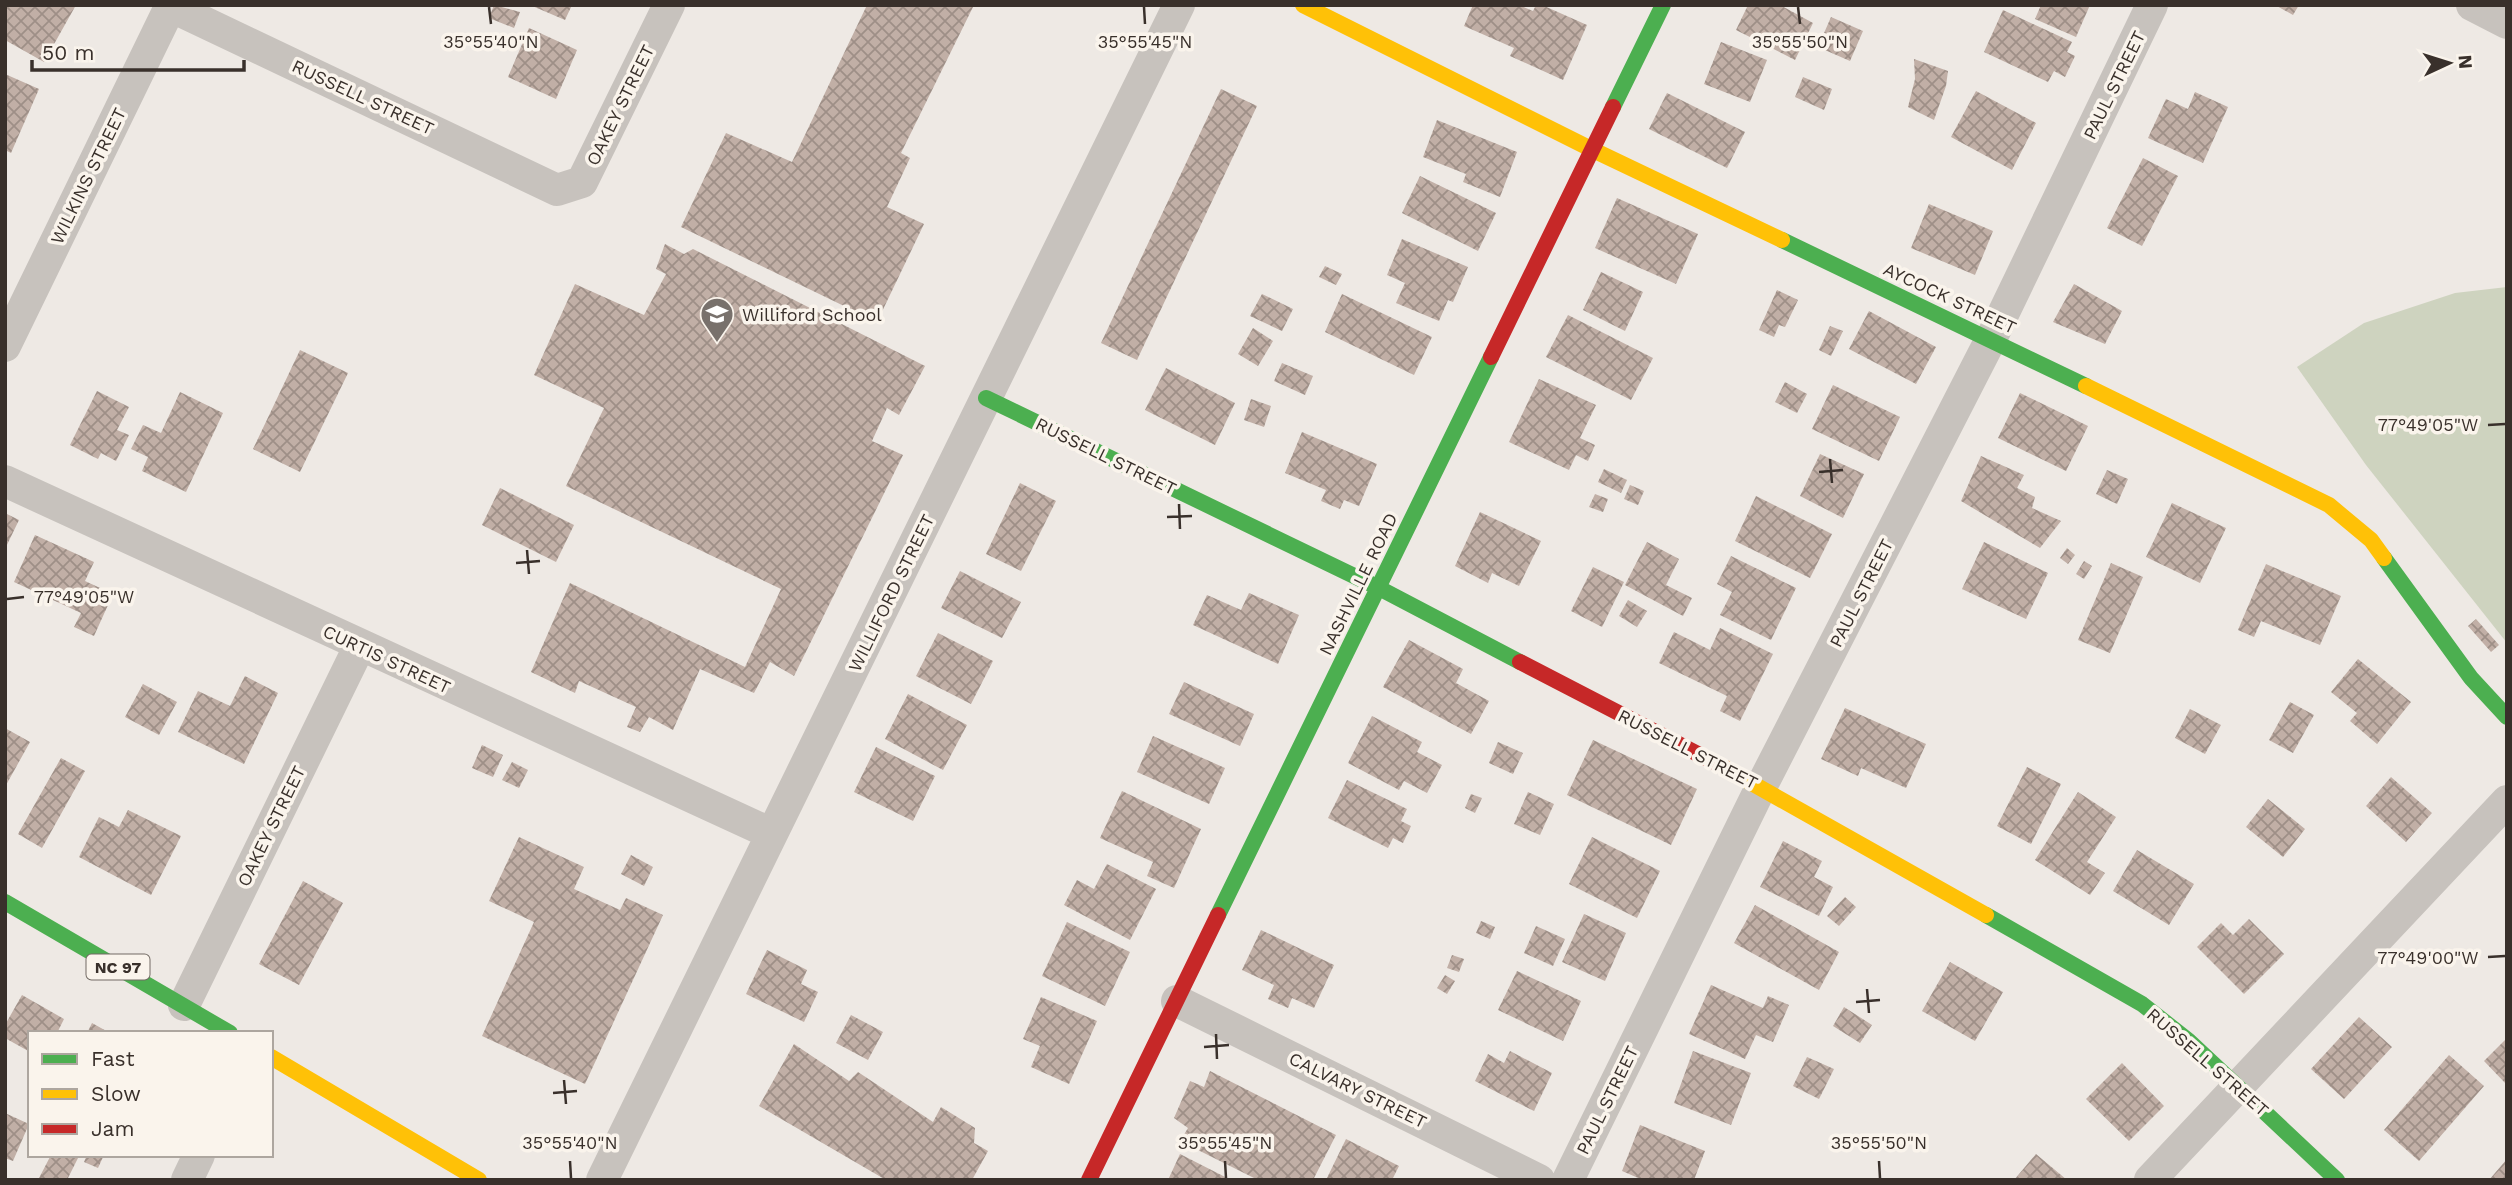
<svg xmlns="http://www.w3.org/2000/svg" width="2512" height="1185" font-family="'Work Sans',sans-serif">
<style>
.park{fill:#ced3bf}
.building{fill:url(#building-cross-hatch)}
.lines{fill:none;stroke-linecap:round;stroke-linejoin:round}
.street{stroke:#c7c2bd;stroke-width:32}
.fast{stroke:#4caf50;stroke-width:16}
.slow{stroke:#ffc107;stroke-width:16}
.jam{stroke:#c62828;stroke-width:16}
.ticks{fill:none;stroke:#39302b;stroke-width:2.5}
.labels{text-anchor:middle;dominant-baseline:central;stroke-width:7;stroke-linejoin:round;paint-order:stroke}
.shield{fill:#faf4ec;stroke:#736b65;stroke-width:2}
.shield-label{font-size:16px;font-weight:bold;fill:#39302b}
.street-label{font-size:18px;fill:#39302b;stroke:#faf4ec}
.poi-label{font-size:18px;fill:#39302b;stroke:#faf4ec;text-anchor:start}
.ticks-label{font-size:18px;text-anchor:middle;fill:#39302b;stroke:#faf4ec;stroke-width:7;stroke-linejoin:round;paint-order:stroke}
</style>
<defs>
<pattern id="building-cross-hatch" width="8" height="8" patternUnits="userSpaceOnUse" patternTransform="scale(1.75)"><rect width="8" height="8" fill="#c1afa6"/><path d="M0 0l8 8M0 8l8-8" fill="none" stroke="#9e8f87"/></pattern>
</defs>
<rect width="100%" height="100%" fill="#eee9e4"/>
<path class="park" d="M2507,287v356l-141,-178 -69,-98 67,-44 91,-30z"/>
<path class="building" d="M5,5h71l-32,57 -39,-22z
M494,5l26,7 -6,16 -25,-10z
M530,5h42l-7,15z
M867,5h107l-73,148 9,5 -23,49 37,17 -47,98 -196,-95 45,-94 66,29z
M1473,5h46l14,6 3,-6h6l45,20 -24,55 -53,-24 4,-8 -50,-22z
M1748,5h32l33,18 -18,37 -59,-30z
M2041,5h49l-14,32 -41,-18z
M2275,5h24l-6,10z
M2003,10l69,32 -5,10 8,4 -10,21 -11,-6 -6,11 -64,-30z
M1831,17l32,14 -13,30 -32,-14z
M529,28l48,22 -21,49 -48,-22z
M1721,42l46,18 -17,42 -46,-18z
M1914,59l34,12 -2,15 -12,34 -26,-13 7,-28z
M5,74l34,15 -28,64 -6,-3z
M1803,77l29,12 -8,21 -29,-13z
M1221,89l36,17 -120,254 -36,-17z
M1976,91l60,32 -24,47 -61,-33z
M2195,92l33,15 -25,56 -55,-25 18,-39 22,10z
M1667,93l78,39 -18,36 -78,-39z
M1437,120l80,32 -17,45 -37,-15 3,-8 -43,-17z
M2143,158l35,18 -36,70 -35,-18z
M1420,176l76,37 -18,38 -76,-38z
M1617,198l81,36 -22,50 -81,-36z
M1929,204l64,27 -18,44 -64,-27z
M1402,239l66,28 -15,35 -5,-2 -9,21 -43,-18 9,-20 -18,-8z
M665,244l19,10 9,-5 232,117 -26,49 -12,-7 -15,33 31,14 -109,221 -24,-14 -16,31 -54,-24 -27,61 -24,-13 -9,15 -13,-5 9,-20 -57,-26 -4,12 -44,-21 39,-89 175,84 36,-78 -215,-103 38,-78 -70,-33 41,-91 69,31 22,-41 -10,-5z
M1325,266l17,8 -6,11 -17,-8z
M1601,272l42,20 -18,39 -42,-21z
M2074,284l48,27 -17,33 -52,-22z
M1777,290l21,10 -13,27 -6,-2 -5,12 -15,-7z
M1262,294l31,15 -11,22 -32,-15z
M1342,294l90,43 -18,38 -89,-43z
M1869,311l67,36 -20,37 -67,-35z
M1568,315l85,43 -22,42 -85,-43z
M1830,326l13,5 -12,25 -12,-6z
M1253,328l20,13 -15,25 -20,-12z
M300,350l48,23 -48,99 -47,-23z
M1282,363l31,13 -8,19 -31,-14z
M1166,368l69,35 -20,42 -70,-35z
M1539,379l57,26 -16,33 15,7 -7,16 -12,-6 -7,15 -60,-28z
M1785,382l22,12 -10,19 -22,-11z
M1833,385l67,32 -21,44 -67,-32z
M97,391l32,16 -12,23 12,5 -13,26 -15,-8 -3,6 -28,-14z
M180,392l43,21 -37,79 -44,-21 6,-14 -17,-8 12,-24 18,8z
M2020,393l68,33 -22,45 -68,-33z
M1251,399l20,7 -7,21 -20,-7z
M1302,432l75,32 -18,42 -15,-6 -4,9 -19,-8 5,-11 -41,-17z
M1820,454l44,20 -21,44 -43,-22z
M1981,456l43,19 -7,13 18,9 -3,11 29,13 -21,27 -79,-47z
M1604,469l23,11 -6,13 -23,-11z
M2107,470l21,9 -11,25 -21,-10z
M1020,483l36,18 -35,70 -35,-17z
M1630,485l14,6 -6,14 -14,-6z
M500,488l74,37 -18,37 -74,-37z
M1595,494l13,5 -5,13 -14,-5z
M1756,496l76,38 -22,44 -75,-37z
M2172,503l54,25 -26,55 -54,-26z
M1480,512l61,29 -22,45 -27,-13 -4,10 -33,-17z
M5,513l14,7 -14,29z
M35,535l59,27 -9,19 28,13 -19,42 -20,-9 7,-14 -67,-31z
M1647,542l32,17 -13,26 26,13 -9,18 -58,-31z
M1984,542l64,31 -22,46 -64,-30z
M2067,548l8,7 -7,9 -8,-6z
M1731,556l65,32 -25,52 -51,-25 12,-23 -15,-8z
M2084,561l8,5 -8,13 -8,-5z
M2111,563l32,14 -33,76 -32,-13z
M2266,564l75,32 -21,49 -59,-24 -7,16 -16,-7z
M1593,567l31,15 -22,45 -31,-16z
M960,571l61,31 -19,36 -61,-30z
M1249,593l50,22 -21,49 -85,-39 14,-30 34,15z
M1628,600l19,11 -10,16 -18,-11z
M2476,619l23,26 -8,7 -23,-26z
M1720,628l53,26 -33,67 -20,-10 7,-15 -68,-33 15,-31 36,18z
M938,633l55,28 -22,43 -55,-28z
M1409,640l54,29 -7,14 33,18 -18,33 -88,-47z
M2358,659l53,43 -34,42 -27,-23 7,-8 -26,-21z
M245,676l33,17 -34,71 -66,-32 20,-41 32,15z
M1184,682l70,32 -14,32 -71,-32z
M143,684l34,18 -18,33 -34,-18z
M908,694l59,31 -24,45 -58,-31z
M2290,702l24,13 -21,38 -24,-13z
M1845,708l81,36 -20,44 -45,-20 -3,8 -37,-17z
M2190,709l31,16 -16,29 -30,-16z
M1372,716l50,26 -5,10 25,13 -15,28 -23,-12 -5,9 -51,-27z
M5,728l25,14 -25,45z
M1153,736l72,32 -16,36 -72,-32z
M1593,740l104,49 -26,56 -104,-50z
M1498,742l25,11 -10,21 -24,-11z
M482,745l21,10 -10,22 -21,-9z
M876,747l59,29 -22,45 -59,-29z
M61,758l24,13 -43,77 -24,-14z
M512,762l16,8 -9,18 -17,-8z
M2027,767l34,17 -30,60 -34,-18z
M2391,777l41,36 -26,29 -40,-36z
M1347,780l60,29 -6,12 10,5 -8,17 -10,-5 -5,10 -60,-30z
M1122,791l79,38 -27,59 -27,-12 6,-14 -53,-24z
M1528,792l26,12 -14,31 -26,-11z
M2078,792l38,25 -29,45 18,11 -15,22 -55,-35z
M1471,794l11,4 -7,15 -10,-5z
M2268,799l37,30 -22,28 -37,-30z
M128,810l53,26 -30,59 -72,-38 20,-40 20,10z
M519,837l65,30 -10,22 46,21 6,-12 37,17 -78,169 -103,-48 52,-114 -45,-21z
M1592,837l68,34 -23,47 -68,-34z
M1783,841l39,20 -8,16 19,10 -14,29 -59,-29z
M2137,850l57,34 -25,41 -56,-34z
M631,855l22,12 -9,19 -23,-12z
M1107,864l49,25 -26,51 -66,-35 13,-25 17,9z
M303,881l40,22 -44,82 -40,-21z
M1845,897l11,10 -17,19 -12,-10z
M1755,905l84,47 -20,38 -85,-47z
M1584,914l42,19 -21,48 -43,-19z
M2249,919l35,35 -40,40 -47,-47 24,-24 12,12z
M1481,921l14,6 -5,12 -14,-6z
M1067,922l63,30 -25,54 -63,-30z
M1536,926l29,13 -12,27 -29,-13z
M1261,930l73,35 -20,43 -22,-10 -4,10 -20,-9 6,-14 -32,-15z
M767,950l40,20 -6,14 17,8 -14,30 -58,-28z
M1452,955l12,4 -5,13 -12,-4z
M1950,962l53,30 -28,49 -53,-30z
M1517,971l64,30 -18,40 -65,-31z
M1445,975l10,6 -8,13 -10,-6z
M1711,985l52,23 5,-12 21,9 -16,37 -17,-7 -11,24 -56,-25z
M22,995l42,24 -7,14h-27v19l-25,-14v-13z
M1041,997l56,24 -28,63 -38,-17 9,-21 -17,-7z
M1844,1007l28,18 -12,18 -27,-17z
M851,1015l32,17 -15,28 -32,-17z
M2359,1017l33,30 -48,52 -33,-30z
M92,1023l18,10h-23z
M2507,1038v47l-23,-24z
M794,1044l55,37 9,-9 75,50 8,-15 34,21 -1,15 14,8 -16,29h-86l-127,-74z
M1510,1051l42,22 -18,38 -59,-30 13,-27 16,9z
M1693,1051l58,22 -20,52 -57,-22z
M2449,1055l35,31 -65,75 -35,-31z
M1807,1057l27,12 -15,30 -26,-13z
M2122,1063l42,43 -35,35 -43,-42z
M1210,1071l126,64 -23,45h-55l-78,-39 8,-13 -14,-10 16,-37 14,6z
M5,1113l24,11 -16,37 -8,-3z
M1640,1125l65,26 -11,29h-51l-21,-9z
M1346,1139l53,27 -7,14h-66z
M1180,1154l51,26h-63z
M2036,1154l31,26h-53z
M51,1155l28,1 -12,24h-29z
M87,1155h17l-6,13 -14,-6z
M2507,1159v21h-18z"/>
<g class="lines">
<path class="street" d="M168,5l389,185 25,-8 87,-177
M2472,5l35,18
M5,346l166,-341
M5,481l765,352
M1177,1001l362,179
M184,1005l175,-358
M187,1180l12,-25
M602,1180l577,-1175
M1568,1180l193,-393 230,-448 161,-334
M2150,1180l357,-379"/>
<path class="fast" d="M1613,107l50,-102
M1782,240l304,146
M986,398l391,189 143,75
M2384,558l87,120 36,39
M5,902l225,131
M1218,915l273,-558
M1986,915l156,89 47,37 148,139"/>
<path class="slow" d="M1303,5l288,144 191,91
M2086,386l243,119 42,35 13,18
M1725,768l261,147
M271,1057l208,123"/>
<path class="jam" d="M1491,357l122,-250
M1520,662l205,106
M1089,1180l129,-265"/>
</g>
<path class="ticks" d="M489,7l2,17M1144,7l1,17M1798,7l2,17M2488,425l17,-1M1830,459l2,24M1819,472l24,-2M1179,504l1,25M1167,517l25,-1M527,550l2,24M516,563l24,-2M7,599l17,-2M2488,957l17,-1M1867,989l2,24M1856,1002l24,-2M1216,1034l1,25M1204,1047l25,-2M564,1080l2,24M553,1093l24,-2M570,1161l1,17M1225,1161l1,17M1879,1161l1,17"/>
<defs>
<symbol id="school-pin" viewBox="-11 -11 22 30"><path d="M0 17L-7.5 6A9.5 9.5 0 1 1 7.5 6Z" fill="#78716c" stroke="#faf4ec"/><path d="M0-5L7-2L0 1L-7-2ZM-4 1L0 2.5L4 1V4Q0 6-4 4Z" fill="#fff"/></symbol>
</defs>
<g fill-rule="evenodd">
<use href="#school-pin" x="698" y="295" width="38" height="52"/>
</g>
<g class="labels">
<rect class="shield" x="86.5" y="954.5" width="63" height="25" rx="5"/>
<g class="shield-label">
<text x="118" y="967">NC 97</text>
</g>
<g class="street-label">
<text transform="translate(2114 85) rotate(-64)">PAUL STREET</text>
<text transform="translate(363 97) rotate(25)">RUSSELL STREET</text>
<text transform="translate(620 105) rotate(-64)">OAKEY STREET</text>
<text transform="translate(88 176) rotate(-64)">WILKINS STREET</text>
<text transform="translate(1950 298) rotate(25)">AYCOCK STREET</text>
<text transform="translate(1106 456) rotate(26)">RUSSELL STREET</text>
<text transform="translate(1358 584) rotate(-64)">NASHVILLE ROAD</text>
<text transform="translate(891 593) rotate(-64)">WILLIFORD STREET</text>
<text transform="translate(1861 593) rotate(-63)">PAUL STREET</text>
<text transform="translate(387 659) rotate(25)">CURTIS STREET</text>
<text transform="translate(1688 749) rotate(27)">RUSSELL STREET</text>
<text transform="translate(271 826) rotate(-64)">OAKEY STREET</text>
<text transform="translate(2208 1062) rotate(41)">RUSSELL STREET</text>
<text transform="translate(1358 1090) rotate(26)">CALVARY STREET</text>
<text transform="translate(1607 1100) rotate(-64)">PAUL STREET</text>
</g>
<g class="poi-label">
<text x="742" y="314">Williford School</text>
</g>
</g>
<g class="ticks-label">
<text x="491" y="48">35°55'40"N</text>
<text x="1145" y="48">35°55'45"N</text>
<text x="1800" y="48">35°55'50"N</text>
<text x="2428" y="431">77°49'05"W</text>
<text x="84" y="603">77°49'05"W</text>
<text x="2428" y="964">77°49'00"W</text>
<text x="570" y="1149">35°55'40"N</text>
<text x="1225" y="1149">35°55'45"N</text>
<text x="1879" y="1149">35°55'50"N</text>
</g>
<rect width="2512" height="1185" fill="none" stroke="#39302b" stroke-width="14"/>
<rect x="28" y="1031" width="245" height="126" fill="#faf4ec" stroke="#ada69f" stroke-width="2"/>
<rect x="42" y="1054" width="35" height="10" fill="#4caf50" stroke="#ada69f" stroke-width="2"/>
<text x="91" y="1066" font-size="21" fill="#39302b">Fast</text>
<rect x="42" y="1089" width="35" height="10" fill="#ffc107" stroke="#ada69f" stroke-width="2"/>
<text x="91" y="1101" font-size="21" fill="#39302b">Slow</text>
<rect x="42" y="1124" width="35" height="10" fill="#c62828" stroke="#ada69f" stroke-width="2"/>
<text x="91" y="1136" font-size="21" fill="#39302b">Jam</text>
<g transform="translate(2449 63) rotate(86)" stroke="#faf4ec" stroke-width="5" paint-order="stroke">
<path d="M0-5L12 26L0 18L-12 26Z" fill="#39302b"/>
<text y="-10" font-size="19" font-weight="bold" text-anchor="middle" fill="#39302b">N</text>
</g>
<path d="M32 60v10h212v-10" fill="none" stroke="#39302b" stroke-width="3.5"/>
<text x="42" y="60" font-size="21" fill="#39302b" stroke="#faf4ec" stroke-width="5" paint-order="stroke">50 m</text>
</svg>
